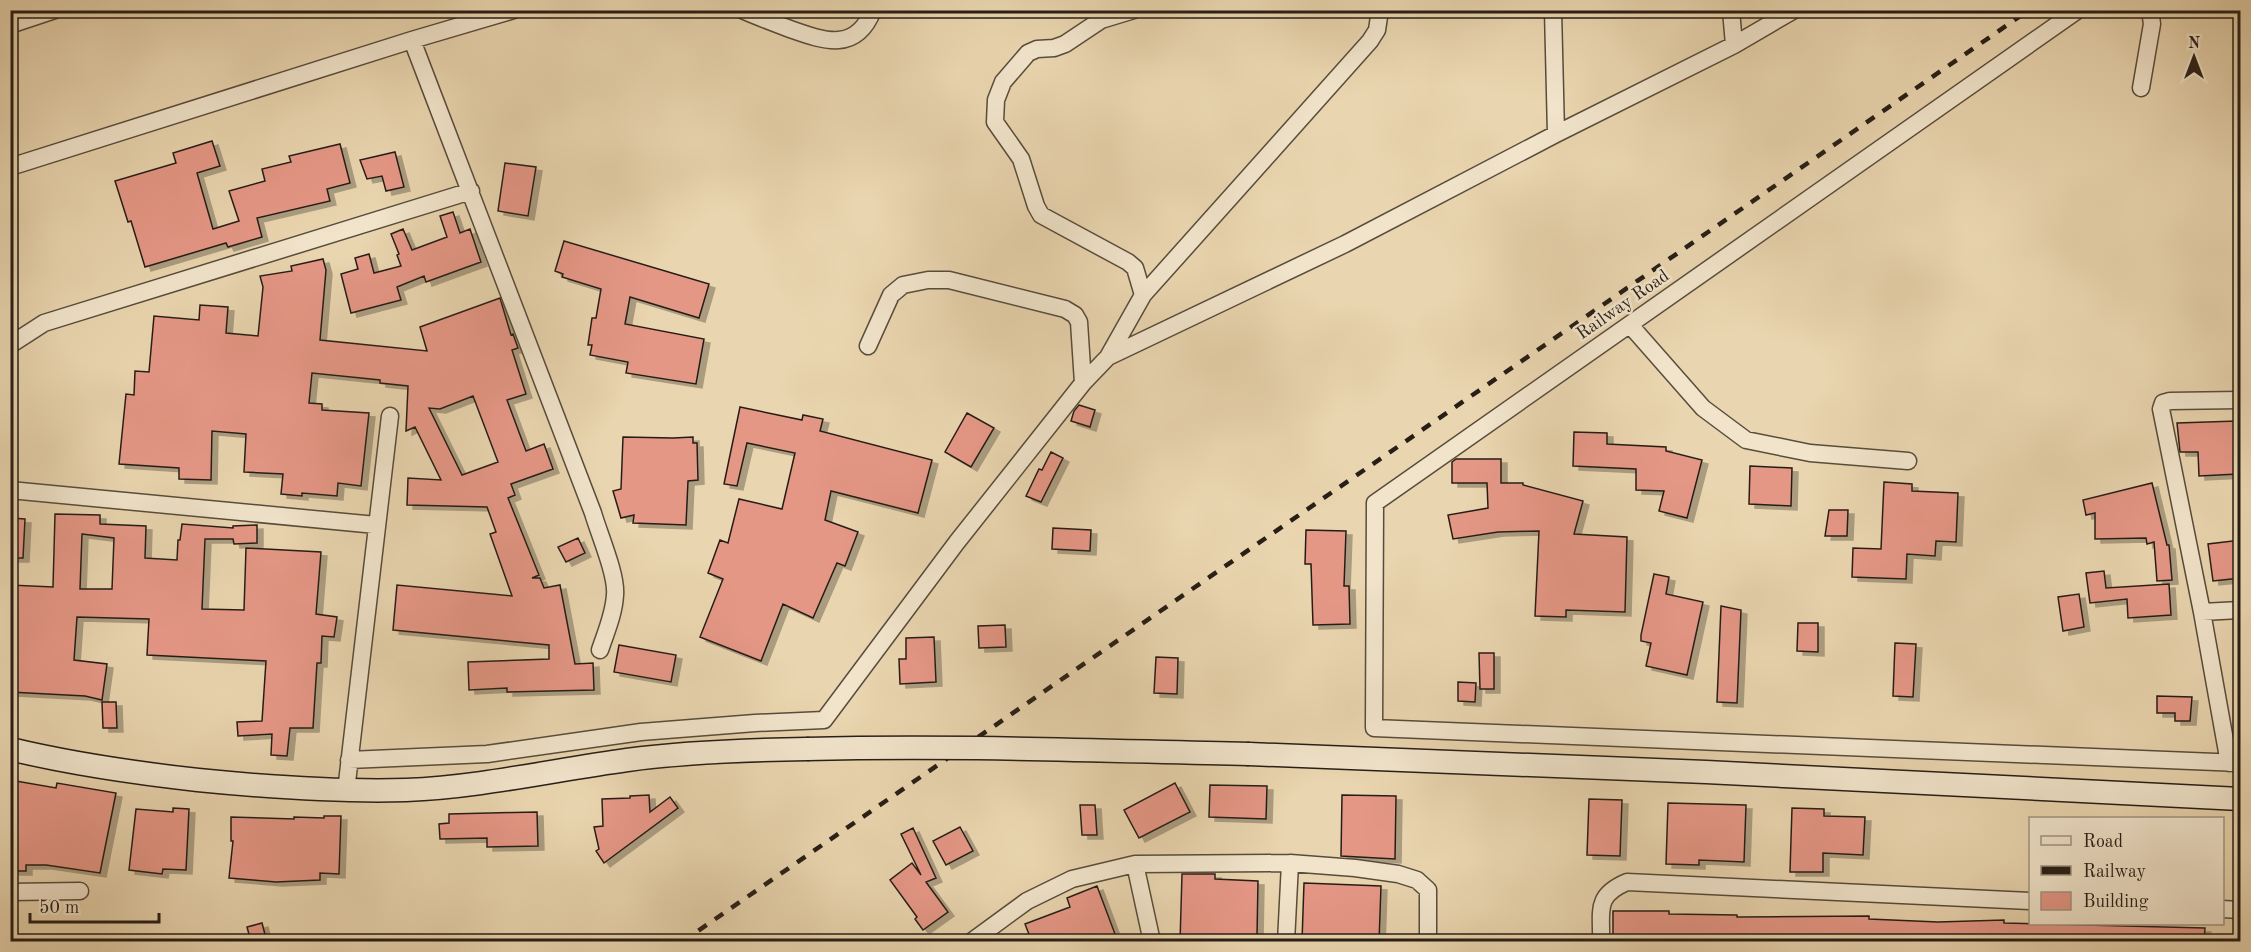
<svg xmlns="http://www.w3.org/2000/svg" width="2251" height="952" font-family="'Old Standard TT',serif">
<style>
.building{fill:#e59786;stroke:#271e16;stroke-width:1.5;fill-rule:evenodd;filter:url(#shadow)}
.lines{fill:none;stroke-linecap:round;stroke-linejoin:round}
.street-casing{stroke:#584c3c;stroke-width:19}
.secondary-casing{stroke:#271e16;stroke-width:25}
.street{stroke:#f1e4cb;stroke-width:16}
.secondary{stroke:#f1e4cb;stroke-width:22}
.rail{stroke:#271e16;stroke-width:4.5;stroke-dasharray:10 10;stroke-linecap:butt}
.secondary-bridge-casing{stroke:#271e16;stroke-width:25;stroke-linecap:butt}
.secondary-bridge{stroke:#f1e4cb;stroke-width:22}
.labels{text-anchor:middle;dominant-baseline:central;stroke-width:5;stroke-linejoin:round;paint-order:stroke}
.street-label{font-size:18px;fill:#271e16;stroke:#f1e4cb}
</style>
<defs>
<filter id="shadow"><feDropShadow dx="6" dy="4" stdDeviation="0" flood-color="#0004"/></filter>
</defs>
<rect width="100%" height="100%" fill="#e9d5af"/>
<filter id="stains"><feTurbulence type="fractalNoise" baseFrequency=".00333" numOctaves="4"/><feColorMatrix values="0 0 0 0 .2 0 0 0 0 .09 0 0 0 0 .02 0 0 0 .5 -.17"/></filter>
<radialGradient id="worn" r=".72"><stop offset=".6" stop-color="#630" stop-opacity="0"/><stop offset="1" stop-color="#630" stop-opacity=".3"/></radialGradient>
<path class="building" d="M212,141l8,25 -23,7 16,56 26,-8 -10,-30 36,-10 -3,-12 29,-7 -2,-6 51,-12 10,39 -23,6 3,12 -73,17 5,19 -34,10 -2,-4 -81,24 -14,-46 -3,1 -13,-41 61,-18 -3,-10z
M395,152l9,35 -18,4 -4,-15 -15,3 -7,-19z
M505,163l31,4 -8,49 -30,-5z
M453,212l7,21 10,-4 11,33 -55,20 -2,-6 -27,11 4,13 -50,13 -10,-39 17,-5 -3,-11 14,-4 5,19 27,-7 -4,-11 2,-1 -8,-20 12,-5 9,21 35,-13 -7,-21z
M564,241l145,43 -10,34 -69,-21 -5,27 79,15 -8,45 -70,-11 2,-11 -38,-7 2,-10h-4l4,-27h4l5,-29 -39,-12 1,-3 -8,-3z
M323,259l3,11 -6,70 107,11 -7,-24 80,-29 11,37 2,-1 5,14 -6,2 14,44 -19,6 19,51 18,-7 9,25 -42,15 4,11 -7,3 31,77 -7,3h8l4,10 16,-3 15,79 18,-1 1,27 -87,2v-4l-38,2 -1,-28 81,-3v-14l-156,-15 4,-45 115,11 -22,-62 6,-2 -9,-25 -80,-2 1,-27 33,2 -26,-53 -9,4 2,-45 -28,-3v-3l-68,-7 -3,30 13,1v6l47,3 -8,73 -23,-3 -1,13 -35,-3v3l-21,-2 2,-20 -39,-2 2,-38 -34,-3 -1,49 -32,-1v-11l-60,-4 7,-70 8,1 1,-24 14,1 5,-56 45,4 1,-15 28,2 -2,26 32,3 5,-49 -3,-11 32,-5 -1,-5zM473,396l25,66 -36,13 -33,-67 11,1z
M1079,405l16,5 -5,17 -19,-6 3,-10z
M740,407l62,13 1,-5 20,4 -3,12 112,29 -14,53 -87,-22 -6,29 33,12 -13,34 -8,-3 -24,55 -30,-14 -22,57 -61,-24 23,-58 -15,-6 12,-33 8,3 11,-44 43,10 13,-56 -48,-10 -10,43 -13,-2z
M967,413l27,15 -23,39 -26,-15z
M2237,421l1,53 -39,2 -1,-24h-18l-3,-29z
M1574,432l33,1v11l59,3v4l36,9 -15,58 -28,-7 5,-20 -28,-1v-21l-63,-3z
M623,437l50,1 20,-1v6h4l1,37 -10,1 -2,44 -53,-2 1,-8 -13,3 -8,-27 8,-2z
M1051,452l12,6 -22,44 -15,-6 13,-27 3,1z
M1456,459h45v24h22v2l60,16 -9,33 53,3 -2,75 -59,-2v7l-31,-1 4,-85 -41,1 -45,7 -5,-24 40,-7 -1,-25h-35v-21z
M1750,466l42,2 -1,38 -42,-2z
M1884,482l28,2v7l46,2 -2,49 -20,-1 -1,15 -28,-2 -1,25 -54,-2 1,-29 28,1z
M2152,483l15,62h2l3,35 -15,1 -3,-39 -7,2 -1,-6 -51,1v-26l-9,2 -3,-15z
M1829,510h19l-1,26h-22z
M55,514l45,1v9l46,2 -1,32 32,2 1,-20h2l2,-16 51,4v-2l24,-1v18l-23,1 -1,-5h-28l-3,70 42,1 2,-62 75,4 -5,62 21,3 -3,20 -12,-1 -1,27h-4l-4,65h-23l-3,28 -16,-1 1,-21 -34,2 -1,-14 25,-1 4,-60 -119,-6 2,-36 -72,-2 -3,43 33,4 -5,36 -17,-4 -75,-4v-107l43,2zM82,534l32,4 -2,51h-32z
M10,518l15,1 -2,39h-13z
M1053,528l38,2 -1,21 -38,-2z
M1306,530l40,1 -2,55h5l1,38 -37,1 -2,-61h-6z
M578,538l7,15 -19,9 -8,-15z
M2241,540v38l-28,3 -5,-37z
M2104,571l2,17 63,-4 2,31 -43,3 -1,-19 -37,4 -4,-30z
M1654,574l15,3 -3,17 37,8 -16,73 -41,-9 5,-23 -10,-2v-6z
M2079,594l5,33 -21,4 -5,-34z
M1721,606l20,4 -4,93 -20,-1z
M1798,623h20v29l-21,-1z
M1005,625l1,22 -27,1 -1,-22z
M934,637l2,45 -36,2 -1,-25h7v-21z
M1895,643l21,1 -3,53 -20,-1z
M619,645l57,10 -5,27 -57,-10z
M1479,653h15v36h-14z
M1156,657l22,1 -1,36 -23,-1z
M1458,682l18,1 -1,19 -17,-1z
M2157,696l35,1 -2,24h-15v-8h-18z
M102,702h14l1,26h-14z
M10,780l46,8 1,-5 59,10 -16,80 -54,-8h-20v6h-16z
M1175,783l15,29 -51,26 -15,-28z
M1210,785l57,1 -1,33 -57,-2z
M649,795l1,17 20,-15 8,11 -74,55 -8,-12 3,-2 -5,-22 9,-1 -1,-27 28,-1v-2z
M1342,795l54,1 -1,63 -54,-3z
M1589,799l33,1 -2,56 -33,-1z
M1668,803l78,2 -2,57 -45,-2v5l-33,-1z
M1080,805h15l2,30h-15z
M173,808l16,1 -3,61 -23,-1 -1,5 -33,-4 7,-61 37,3z
M1792,808l32,1v7l41,1 -2,38 -40,-2v19h-33z
M537,812l1,34 -51,1v-9l-47,1 -1,-15 10,-1v-9z
M324,816h17l-2,58 -19,-1v7l-44,2 -47,-4 4,-37h-2v-24l63,2v-2l30,1z
M960,827l13,24 -27,14 -13,-24z
M913,828l23,50 -10,4 22,30 -25,18 -8,-11 2,-2 -27,-37 22,-17 9,12 -20,-41z
M1182,874h33v5l43,2 -1,55 -45,-1v7h-32z
M1304,883l77,3 -2,56 -77,-1z
M1097,886l21,56h-86l-7,-18 45,-17 -3,-9z
M1613,911h56v3l68,1v2l132,-1v3l69,3 66,-2v3l201,5 -1,14h-591z
M262,923l5,19h-16l-4,-15z"/>
<g class="lines">
<defs>
<path id="street" d="M742,10c16,7 32,13 48,19 34,12 66,24 83,-19
M1134,10l-33,10 -36,24 -11,4 -17,1 -9,4 -25,29 -7,18 -1,22 26,37 15,47 5,9 87,47 7,6 8,27
M1553,10l3,124
M1731,10l3,35
M2078,10l-703,493 -1,225 866,35
M10,25l45,-15
M412,40l181,473c6,21 24,62 22,82 -1,19 -9,37 -15,55
M2141,88l11,-64 -2,-14
M10,167l402,-127 102,-30
M1630,325l73,83 43,32 64,13 98,8
M10,345l34,-22 427,-132
M868,346l23,-51 12,-10 25,-5h21l116,29 10,6 4,7 4,61
M1108,357l35,-62 227,-254 7,-11 3,-20
M10,490l366,35
M2202,612l38,-2
M349,760l138,-6 154,-22 114,-9 69,-3 133,-178 126,-159 25,-26 237,-113 211,-110 178,-89 60,-35
M2229,763l-27,-151 -41,-203 2,-6 7,-2 70,-1
M346,791l44,-375
M1135,864l17,78
M10,892l70,-1
M2222,909l18,1
M971,942l56,-41 45,-22 63,-15 155,-1 65,5 43,6 19,6 11,10v52
M1286,942l4,-79
M1601,942c1,-31 -7,-46 26,-60l403,19"/>
<path id="secondary" d="M10,749c62,15 125,24 188,31 70,7 138,12 208,10 74,-3 148,-20 221,-30 59,-8 120,-10 180,-11
M1249,754l457,18 534,27"/>
</defs>
<use href="#street" class="street-casing"/>
<use href="#secondary" class="secondary-casing"/>
<use href="#street" class="street"/>
<use href="#secondary" class="secondary"/>
<path class="rail" d="M682,942l1347,-932"/>
<defs>
<path id="secondary-bridge" d="M807,749c148,-4 295,2 442,5"/>
</defs>
<use href="#secondary-bridge" class="secondary-bridge-casing"/>
<use href="#secondary-bridge" class="secondary-bridge"/>
</g>
<g class="labels">
<g class="street-label">
<text transform="translate(1623 305) rotate(-35)">Railway Road</text>
</g>
</g>
<rect width="2251" height="952" fill="none" stroke="#e9d5af" stroke-width="36"/>
<rect x="12" y="12" width="2227" height="928" fill="none" stroke="#271e16" stroke-width="3"/>
<rect x="18" y="18" width="2215" height="916" fill="none" stroke="#271e16" stroke-width="1.5"/>
<rect x="2029" y="817" width="195" height="108" fill="#f1e4cb" stroke="#a09583" stroke-width="1.5"/>
<rect x="2041" y="836" width="30" height="9" fill="#f1e4cb" stroke="#a09583" stroke-width="1.5"/>
<text x="2083" y="847" font-size="18" fill="#271e16">Road</text>
<rect x="2041" y="866" width="30" height="9" fill="#271e16" stroke="#a09583" stroke-width="1.5"/>
<text x="2083" y="877" font-size="18" fill="#271e16">Railway</text>
<rect x="2041" y="892" width="30" height="18" fill="#e59786" stroke="#a09583" stroke-width="1.5"/>
<text x="2083" y="907" font-size="18" fill="#271e16">Building</text>
<g transform="translate(2194 57)" stroke="#f1e4cb" stroke-width="4.5" paint-order="stroke">
<path d="M0-4.5L10 22L0 15L-10 22Z" fill="#271e16"/>
<text y="-9" font-size="16" font-weight="bold" text-anchor="middle" fill="#271e16">N</text>
</g>
<path d="M30 913v9h129v-9" fill="none" stroke="#271e16" stroke-width="3"/>
<text x="39" y="913" font-size="18" fill="#271e16" stroke="#f1e4cb" stroke-width="4.5" paint-order="stroke">50 m</text>
<rect width="100%" height="100%" filter="url(#stains)"/>
<rect width="100%" height="100%" fill="url(#worn)"/>
</svg>
